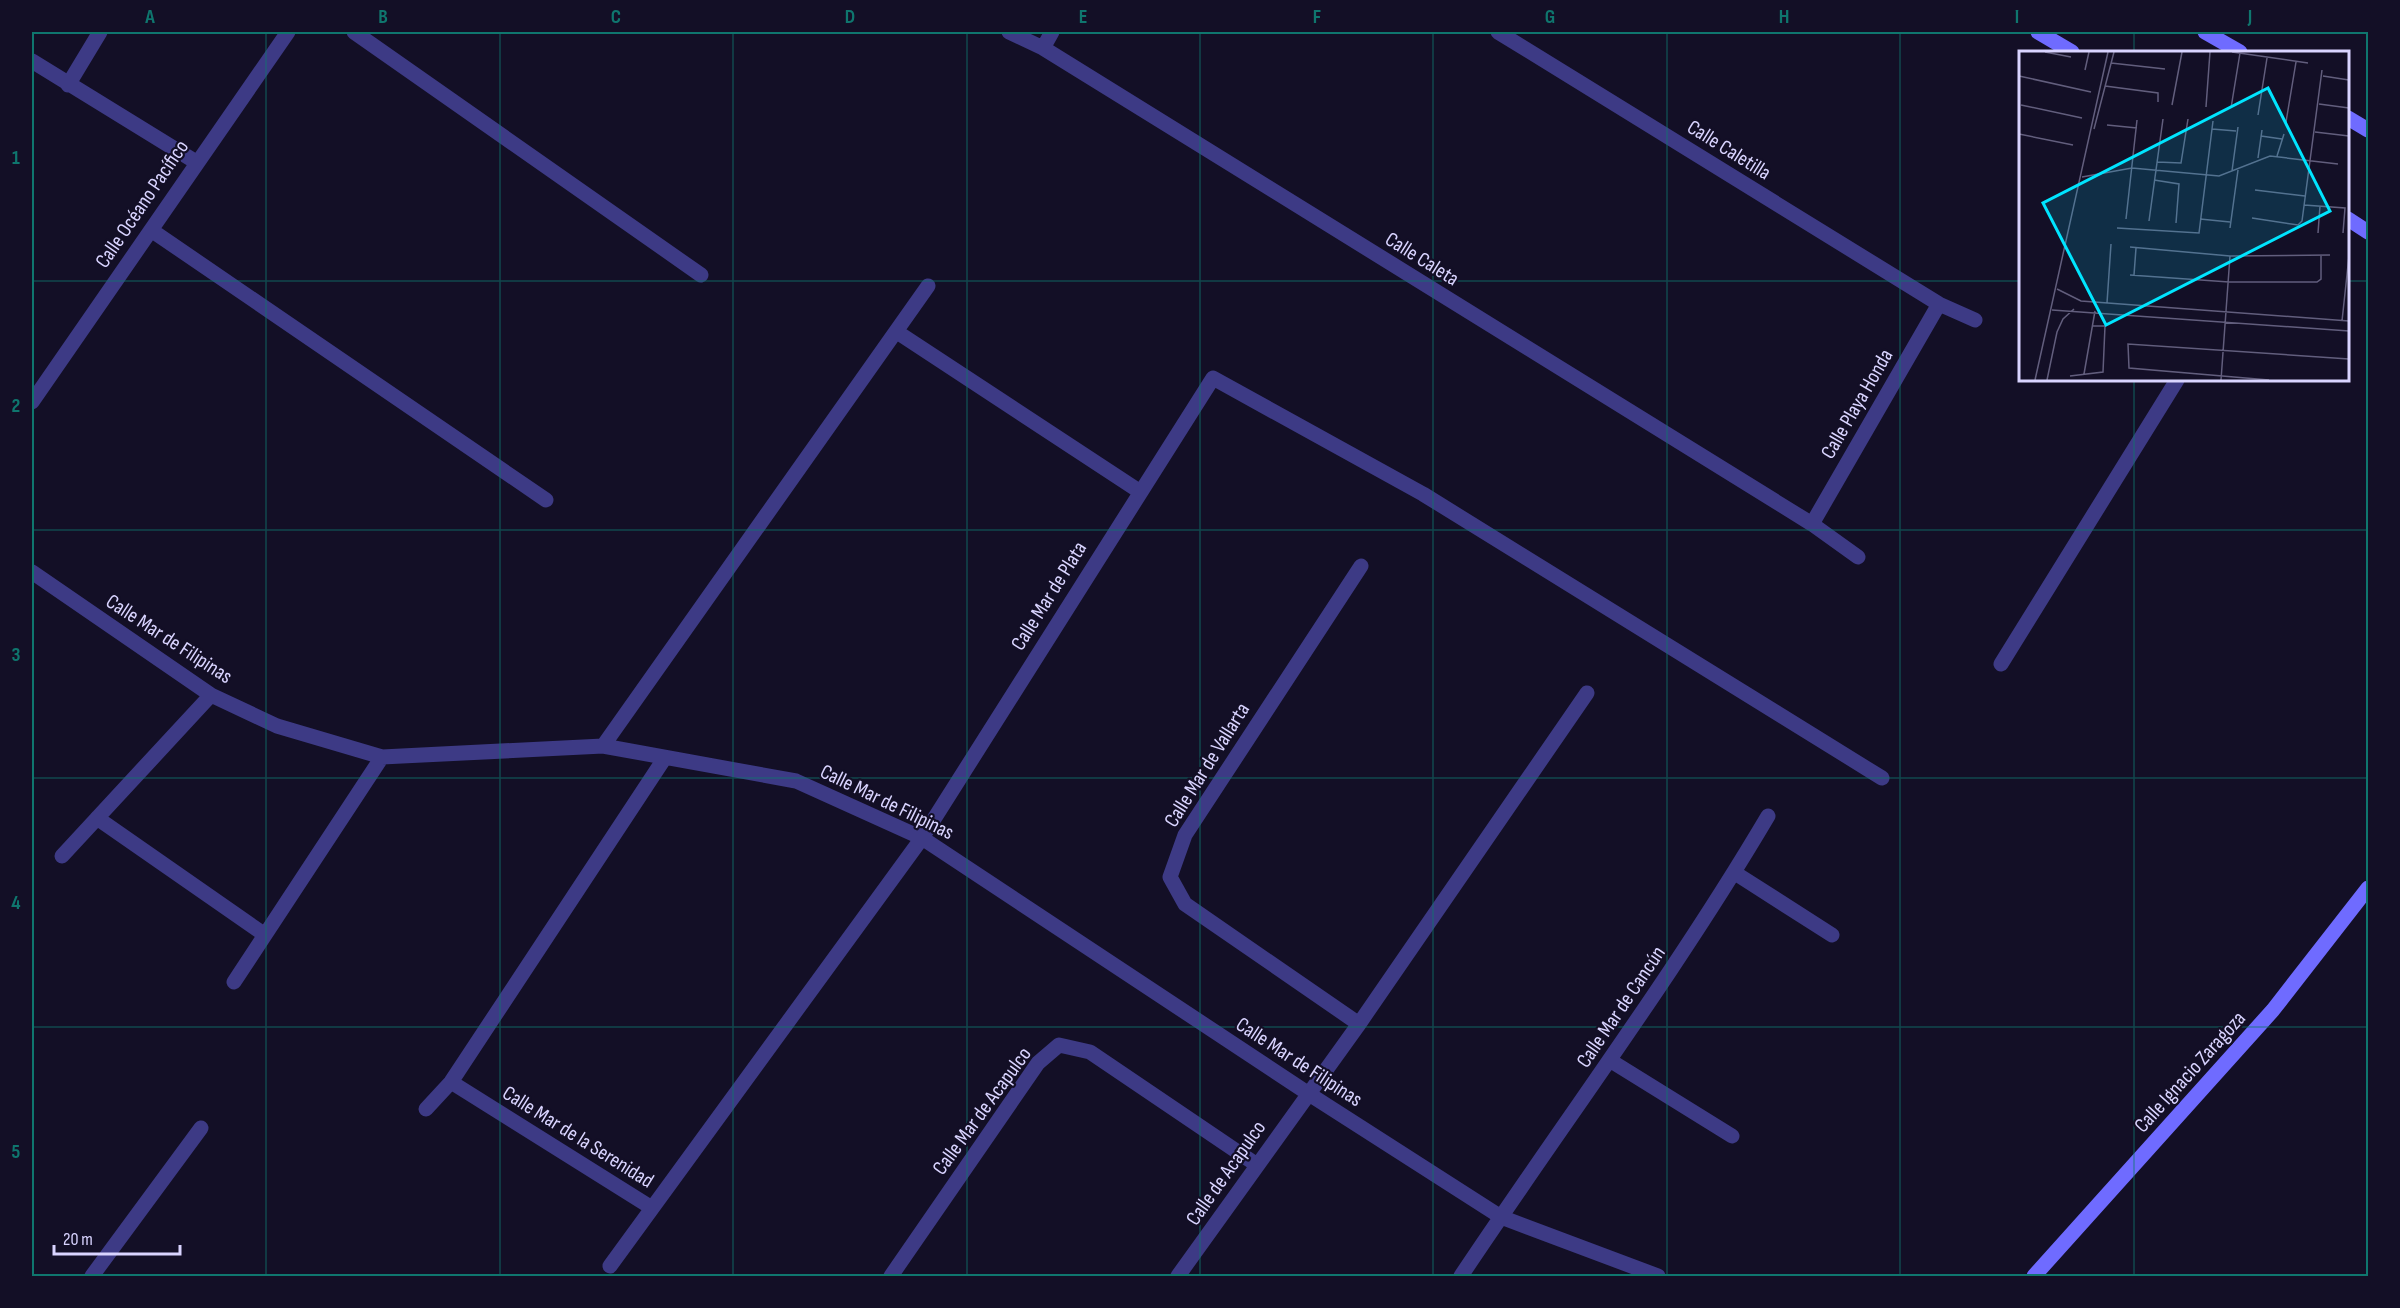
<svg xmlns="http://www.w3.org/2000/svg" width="2400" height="1308" font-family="'Sofia Sans Condensed',sans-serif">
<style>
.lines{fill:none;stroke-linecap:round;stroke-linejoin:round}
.street{stroke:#3d3a85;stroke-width:15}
.secondary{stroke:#6f6bff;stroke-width:15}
.grid{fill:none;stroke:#0f766e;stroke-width:1.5;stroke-opacity:0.55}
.labels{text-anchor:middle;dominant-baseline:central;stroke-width:4.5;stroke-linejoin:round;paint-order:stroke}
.street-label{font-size:21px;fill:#d9d4ff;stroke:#130f26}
.inset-road{fill:none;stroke:#625e7d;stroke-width:1.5}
.view{fill:#00e5ff;fill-opacity:0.15;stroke:#00e5ff;stroke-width:3}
.inset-edge{fill:none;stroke:#d9d4ff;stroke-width:3}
.neatline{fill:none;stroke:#0f766e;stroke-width:2}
.grid-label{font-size:20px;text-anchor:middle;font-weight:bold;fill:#0f766e}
</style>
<rect width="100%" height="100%" fill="#130f26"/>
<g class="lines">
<path class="street" d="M354,32l347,243
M1009,32l34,16 769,476 46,33
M1498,32l441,272 36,16
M1043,48l9,-16
M32,61l164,101
M68,85l32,-53
M151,230l395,270
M897,332l242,159
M32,402l256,-370
M1812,524l127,-220
M32,572l179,123 66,31 105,31 221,-11 193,35 126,57 387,256 192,123 157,59
M2001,664l176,-284
M603,746l325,-460
M97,818l168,117
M62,856l149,-161
M1735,873l97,62
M234,982l148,-225
M1359,1024l-174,-120 -15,-27 15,-42 176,-269
M1611,1061l121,75
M451,1082l201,126
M426,1109l25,-27 213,-323
M610,1266l312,-428 291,-460 210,116 459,284
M92,1276l109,-148
M891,1276l147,-213 21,-18 31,7 167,113
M1178,1276l181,-252 228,-331
M1461,1276c102,-153 213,-301 307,-460"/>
<path class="secondary" d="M2038,32l34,20
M2205,32l35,20
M2348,118l20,12
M2348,219l20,13
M2034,1276l239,-266 95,-122"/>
</g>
<path class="grid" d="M266,32v1244M500,32v1244M733,32v1244M967,32v1244M1200,32v1244M1433,32v1244M1667,32v1244M1900,32v1244M2134,32v20M32,281h1988M2348,281h20M2134,380v896M32,530h2336M32,778h2336M32,1027h2336"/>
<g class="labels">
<g class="street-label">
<text transform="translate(1729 150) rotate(32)">Calle Caletilla</text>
<text transform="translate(142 204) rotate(-56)">Calle Océano Pacífico</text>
<text transform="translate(1422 259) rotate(32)">Calle Caleta</text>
<text transform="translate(1857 404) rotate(-60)">Calle Playa Honda</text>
<text transform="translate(1049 596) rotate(-58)">Calle Mar de Plata</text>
<text transform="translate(169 639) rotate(33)">Calle Mar de Filipinas</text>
<text transform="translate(1207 765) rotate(-58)">Calle Mar de Vallarta</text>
<text transform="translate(887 802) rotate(26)">Calle Mar de Filipinas</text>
<text transform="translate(1621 1007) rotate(-56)">Calle Mar de Cancún</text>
<text transform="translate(1299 1062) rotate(33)">Calle Mar de Filipinas</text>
<text transform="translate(2190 1072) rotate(-48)">Calle Ignacio Zaragoza</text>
<text transform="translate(982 1111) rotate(-54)">Calle Mar de Acapulco</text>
<text transform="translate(578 1137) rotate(32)">Calle Mar de la Serenidad</text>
<text transform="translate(1226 1173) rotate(-55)">Calle de Acapulco</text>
</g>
</g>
<g transform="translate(2019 51)">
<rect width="330" height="330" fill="#130f26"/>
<path class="inset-road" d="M26,1l26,5M213,1l76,11M92,12l54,6M66,19l4,-18M0,25l72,16M304,25l26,4M0,34v37M86,35l53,7v9M300,53l30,4M2,54l61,13M153,54l10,-53M187,56l4,-55M212,57l9,-55M239,64l9,-57M267,71l10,-60M88,74l30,3M75,78l20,-77M193,78l24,2M296,81l34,4M0,83l54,11M242,85l21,3M258,105l7,-22M239,107l4,-28M138,111l24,1 7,-44M213,120l6,-44M63,126l50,-9 87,8 51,-20 68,8M135,129l25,4 -3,39M236,139l50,6M285,154l41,3 -2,25M233,167l46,7 4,-4 20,-151M107,168l11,-99M181,168l30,3M130,170l14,-102M98,177l82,5 14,-112M211,177l8,-58M299,182l2,-27M111,196l100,9 100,-1M111,224l99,7h88l4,-3v-24M115,224l2,-27M38,238l24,12 268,20M88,252l4,-59M33,259l297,21M323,270l7,-65M65,323l11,-63M51,325l33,-4 2,-46h-12M16,329l73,-328M28,329l10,-48 6,-13 11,-10M202,329l9,-124M250,329l-140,-12 -1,-24 221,15"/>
<path class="view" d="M249,37l62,123 -224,114 -63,-122z"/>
<rect width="330" height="330" class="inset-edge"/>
</g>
<rect width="2400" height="1308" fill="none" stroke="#130f26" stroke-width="66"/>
<path d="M54 1245v9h126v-9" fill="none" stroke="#d9d4ff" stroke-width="3"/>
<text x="63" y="1245" font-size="18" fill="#d9d4ff" stroke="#130f26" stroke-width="4.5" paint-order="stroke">20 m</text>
<rect x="33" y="33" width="2334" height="1242" class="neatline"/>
<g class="grid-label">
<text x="150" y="23">A</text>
<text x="383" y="23">B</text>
<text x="616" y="23">C</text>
<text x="850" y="23">D</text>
<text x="1083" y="23">E</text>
<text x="1317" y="23">F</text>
<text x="1550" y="23">G</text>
<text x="1784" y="23">H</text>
<text x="2017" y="23">I</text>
<text x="2250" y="23">J</text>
<text x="16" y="164">1</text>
<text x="16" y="412">2</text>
<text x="16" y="661">3</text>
<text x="16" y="909">4</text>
<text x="16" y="1158">5</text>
</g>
</svg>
